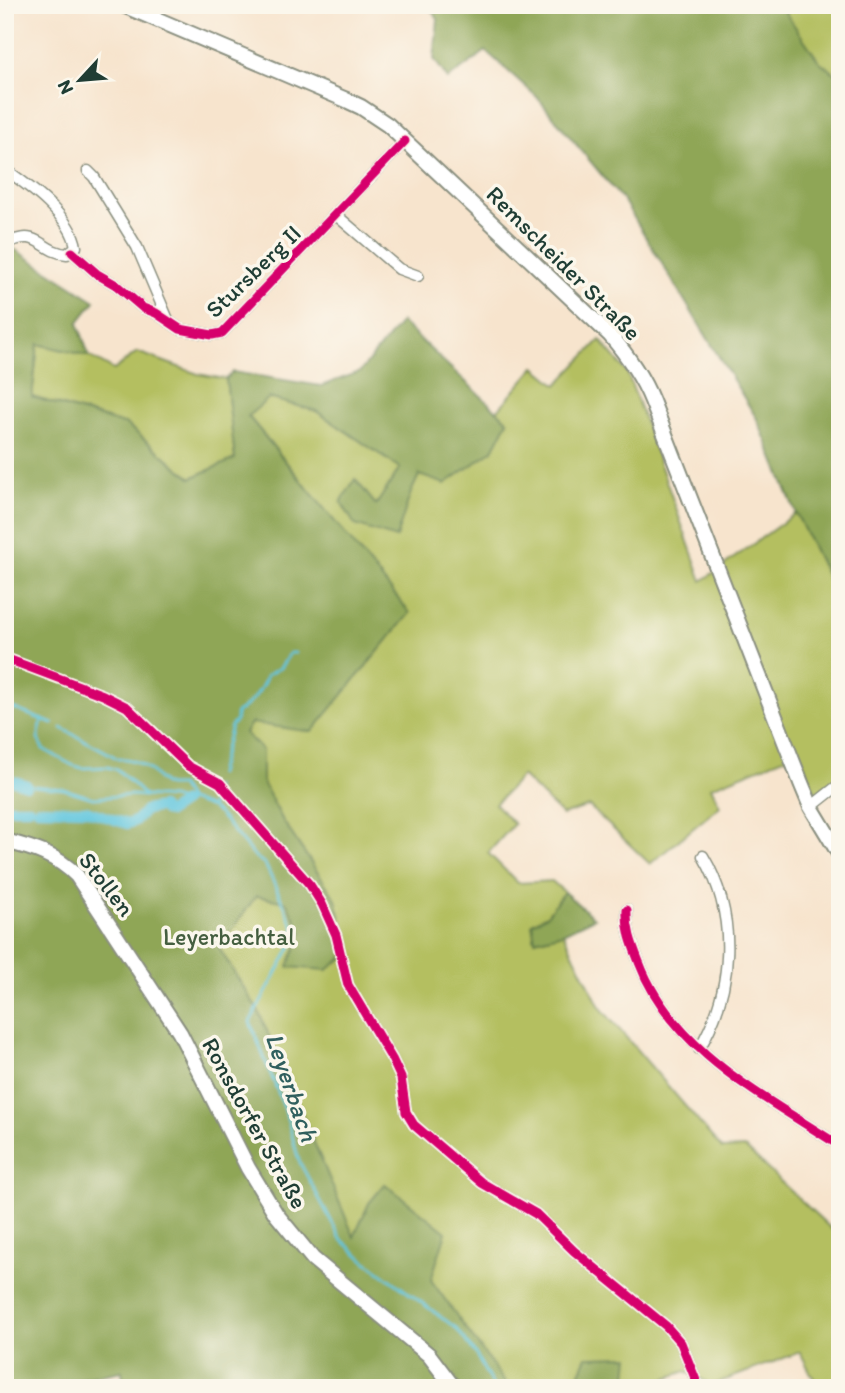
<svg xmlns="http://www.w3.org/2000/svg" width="845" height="1393" font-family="Itim,sans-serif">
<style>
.green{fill:#b4bf61;stroke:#6a7e4a;stroke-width:2}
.forest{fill:#8fa657;stroke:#577246;stroke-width:2}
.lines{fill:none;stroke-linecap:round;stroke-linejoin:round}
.stream{stroke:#61c6de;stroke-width:2.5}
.canal{stroke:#61c6de;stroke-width:10}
.minor-casing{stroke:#8b9080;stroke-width:13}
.secondary-casing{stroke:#8b9080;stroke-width:18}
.minor{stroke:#fff;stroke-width:10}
.secondary{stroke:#fff;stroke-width:14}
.cycleway-casing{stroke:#fbf7ec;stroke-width:13}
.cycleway{stroke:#d6006c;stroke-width:9}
.labels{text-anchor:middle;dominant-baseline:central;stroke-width:7;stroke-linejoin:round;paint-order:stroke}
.street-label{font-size:24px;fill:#1f3d34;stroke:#fbf7ec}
.park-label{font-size:24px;fill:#445e3f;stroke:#fbf7ec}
.water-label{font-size:26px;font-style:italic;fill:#305f5e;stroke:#fbf7ec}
</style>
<rect width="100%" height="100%" fill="#fbf7ec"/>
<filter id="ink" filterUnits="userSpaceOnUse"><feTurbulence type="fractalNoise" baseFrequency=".0143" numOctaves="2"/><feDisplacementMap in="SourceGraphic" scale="14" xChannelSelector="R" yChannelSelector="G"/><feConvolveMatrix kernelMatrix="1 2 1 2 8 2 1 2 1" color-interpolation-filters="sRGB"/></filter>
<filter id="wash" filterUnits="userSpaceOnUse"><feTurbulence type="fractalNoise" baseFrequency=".00686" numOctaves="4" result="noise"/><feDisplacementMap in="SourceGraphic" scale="28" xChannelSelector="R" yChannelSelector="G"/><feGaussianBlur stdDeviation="1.57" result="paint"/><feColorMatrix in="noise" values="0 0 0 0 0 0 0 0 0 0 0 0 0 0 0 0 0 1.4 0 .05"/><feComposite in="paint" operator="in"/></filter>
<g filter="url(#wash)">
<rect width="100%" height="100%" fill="#f7e4cd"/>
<path class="green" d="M688,5h152v110z
M600,340l27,32 75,209 94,-68 44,90v173l-24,18 -17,-42 -88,35 9,19 -70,58 -61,-58 -27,9 -40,-39 -27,28 19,20 -26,29 30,30 34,-2 12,11 -17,23 -15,8 3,17 28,-7 37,74 122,142 23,-1 95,89v151h-24l1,-3 -17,-33 -88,33 -26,-14 -28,10 2,7h-198l-129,-120 -328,-603 331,235 -53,-79 -21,-40v-31l-17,-16 6,-11 55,-237 -58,-70 20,-18 48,13 84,57 -24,38 19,31 16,-45 8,-17 89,-54 -11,-10 38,-44 22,18z
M38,344l51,12 25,14 23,-18 61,22 28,5 9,80 -44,19 -64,-53 -95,-28z"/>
<path class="forest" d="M427,5h353l39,56 21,16v526l-44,-90 -39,-94 -132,-216 -88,-106 -51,-46 -38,28 -14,-20 4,-40z
M11,247l84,54 -17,22 11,33 -51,-12 -6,53 95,28 64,53 44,-19 -9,-80 7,-7 88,14 39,-14 41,-50 107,99 -15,29 -48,34 -26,-9 -8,17 -15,46 -41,-13 -14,-23 14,-23 21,26 24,-37 -84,-57 -47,-13 -21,18 162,197 -98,119 -61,-9 -6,10 17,17v31l21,40 53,79 14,53 -23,17 -39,-3 14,-35 -16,-30 -30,-6 -37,52 40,64 95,225 15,-34 16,-19 61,48 -15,48 78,108h-385l-2,-17 -87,17h-30v-1138z
M564,892l30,26 -31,15 -28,7 -3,-17 15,-8z
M629,1356l-3,32h-53l14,-31z"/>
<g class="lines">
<path class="stream" d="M5,282l6,-9
M5,705l48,19
M42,719l-4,20 5,10 29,16 10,3 25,-1 11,3 25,24
M62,728c19,12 38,19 56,31 12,-2 29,7 37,16 4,5 7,9 13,11 1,0 11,0 12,0l9,14 22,8 8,6 35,42 11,8 29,63v14l-44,81 35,88 14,51 42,78 23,21 92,68 19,25 19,35
M218,774l13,-48 5,-5v-8c15,-9 25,-22 31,-38l13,-7 10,-15h5
M33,786l31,3 29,9 39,-3 39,3 13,4 5,-2
M211,807l4,-21"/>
<path class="canal" d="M5,778l22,7
M5,808h24
M38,809l48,1 41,14 8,-3 11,-11 15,-3 3,4 5,1 15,-10"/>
</g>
</g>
<g filter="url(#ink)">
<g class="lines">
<defs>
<path id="minor" d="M5,169c24,17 67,48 71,78l-9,7c-29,-3 -27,-27 -62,-10
M88,171l6,6 43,70 32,75
M336,215l63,54 19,7
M72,252l25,22 19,11 27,23 13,5 24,16 32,6 10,-2 183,-192
M5,658l98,37 24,12 61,59 32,17 5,6 85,96 12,19 14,31 12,50 44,74 9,19 5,34 8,13 68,58 54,31 38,37 92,75 15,17 18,45
M811,807l29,-23
M627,910c-1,19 5,34 12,52 34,90 125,134 201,184
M699,1049c35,-59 39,-134 4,-193"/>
<path id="secondary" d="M123,5l221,94 17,8 27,18 222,210c18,21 32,41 42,66l149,382 10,24 29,48
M5,841c28,7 52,14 72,35l103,157 68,135 28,46 37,45 116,96 25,33"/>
</defs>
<use href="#minor" class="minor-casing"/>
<use href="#secondary" class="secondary-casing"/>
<use href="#minor" class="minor"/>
<use href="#secondary" class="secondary"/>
<defs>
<path id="cycleway" d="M72,252l25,22 19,11 27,23 13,5 24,16 32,6 10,-2 183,-192
M5,658l98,37 24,12 61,59 32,17 5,6 85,96 12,19 14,31 12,50 44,74 9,19 5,34 8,13 68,58 54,31 38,37 92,75 15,17 18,45
M627,910c-1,19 5,34 12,52 34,90 125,134 201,184"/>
</defs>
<use href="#cycleway" class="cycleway-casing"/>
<use href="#cycleway" class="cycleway"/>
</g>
</g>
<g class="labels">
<g class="street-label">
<text transform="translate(564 263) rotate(45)">Remscheider Straße</text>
<text transform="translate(253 271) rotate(-44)">Stursberg II</text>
<text transform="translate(107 884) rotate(52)">Stollen</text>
<text transform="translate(255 1123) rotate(61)">Ronsdorfer Straße</text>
</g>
<g class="park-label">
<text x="229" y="936">Leyerbachtal</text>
</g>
<g class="water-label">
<text transform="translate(292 1087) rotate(71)">Leyerbach</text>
</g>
</g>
<rect width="845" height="1393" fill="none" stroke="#fbf7ec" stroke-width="28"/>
<g transform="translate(80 80) rotate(244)" stroke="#fbf7ec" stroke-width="5" paint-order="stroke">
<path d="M0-5L12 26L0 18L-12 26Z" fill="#1f3d34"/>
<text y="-10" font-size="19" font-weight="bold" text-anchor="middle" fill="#1f3d34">N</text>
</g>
</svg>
